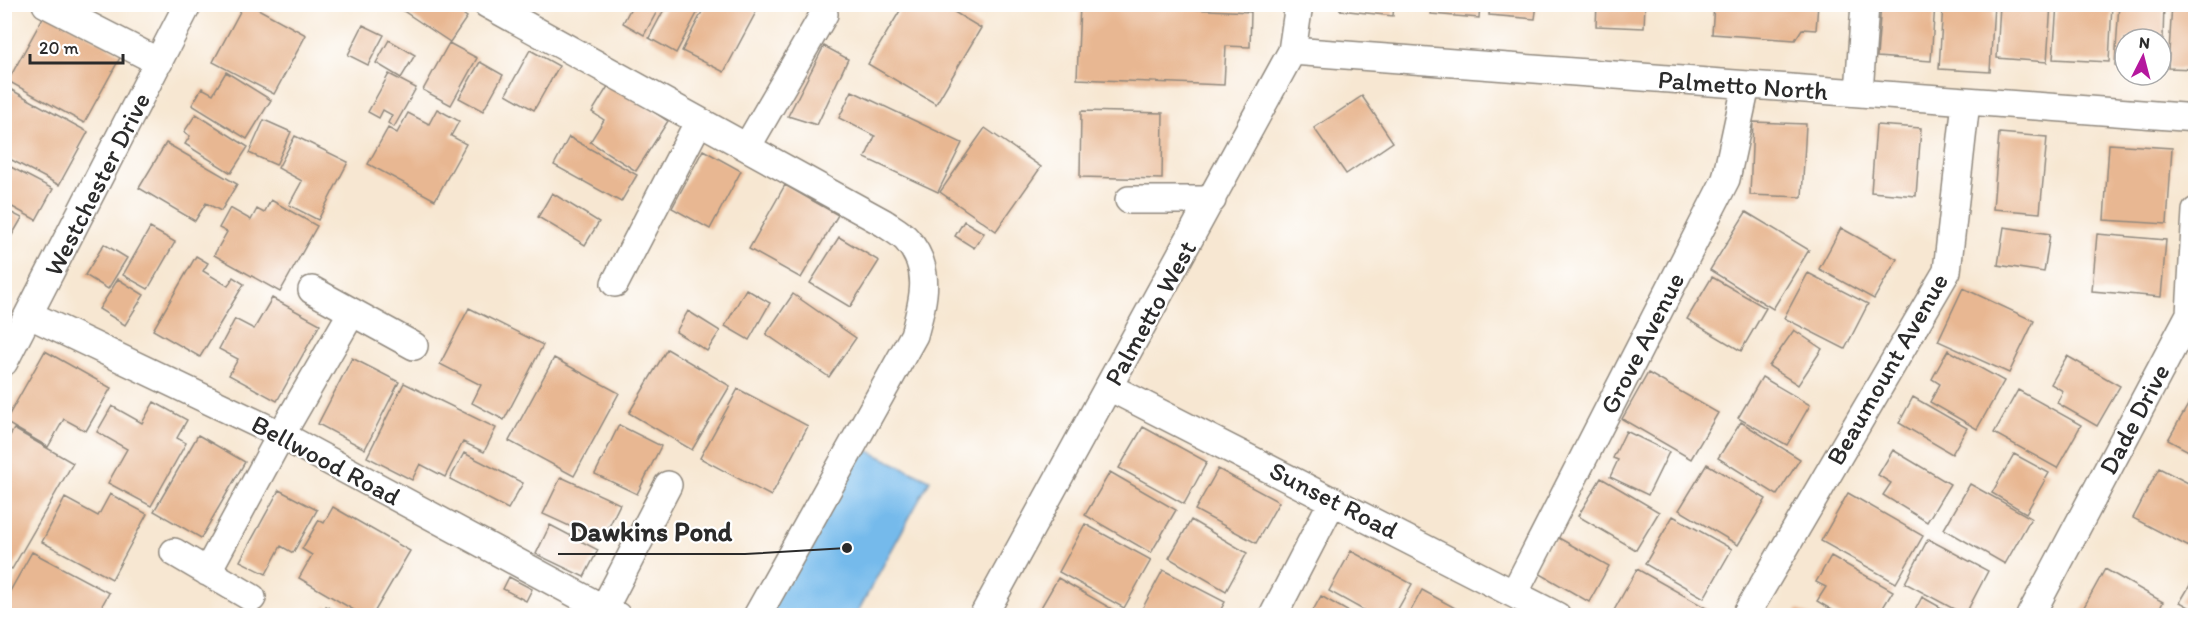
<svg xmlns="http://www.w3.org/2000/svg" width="2200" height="620" font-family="Itim,sans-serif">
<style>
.water{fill:#74baeb;stroke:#50728b;stroke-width:1.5}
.building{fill:#e8b792}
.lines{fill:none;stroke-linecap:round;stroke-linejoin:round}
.minor-casing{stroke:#91897e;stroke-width:30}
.minor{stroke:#fff;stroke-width:27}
.labels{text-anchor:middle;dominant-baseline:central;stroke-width:4.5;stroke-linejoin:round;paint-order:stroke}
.street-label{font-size:26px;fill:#2b2b2b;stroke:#fff}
.leader{fill:none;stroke:#2b2b2b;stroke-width:2}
.callout-dot{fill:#2b2b2b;stroke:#fff;stroke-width:2}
.callout-label{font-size:27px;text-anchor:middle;font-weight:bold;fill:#2b2b2b;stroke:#fff;stroke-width:4.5;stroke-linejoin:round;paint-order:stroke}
</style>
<rect width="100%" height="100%" fill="#fff"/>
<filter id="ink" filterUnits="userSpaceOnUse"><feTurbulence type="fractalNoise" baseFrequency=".0167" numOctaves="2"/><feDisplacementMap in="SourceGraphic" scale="12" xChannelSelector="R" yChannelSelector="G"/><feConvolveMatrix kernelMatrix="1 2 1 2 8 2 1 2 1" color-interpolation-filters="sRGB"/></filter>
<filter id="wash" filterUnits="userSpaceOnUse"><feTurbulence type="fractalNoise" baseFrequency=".008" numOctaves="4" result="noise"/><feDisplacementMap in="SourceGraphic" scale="24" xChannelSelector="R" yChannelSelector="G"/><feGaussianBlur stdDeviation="1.35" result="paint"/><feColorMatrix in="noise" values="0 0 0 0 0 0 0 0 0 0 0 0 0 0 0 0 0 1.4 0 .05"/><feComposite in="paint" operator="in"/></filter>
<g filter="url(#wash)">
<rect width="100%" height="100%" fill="#f7e7d2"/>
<path class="water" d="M858,446l72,34 -74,135 -92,1z"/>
<g id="blocks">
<path class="building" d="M244,4h5l57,31 -32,59 -61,-32z
M393,4h55l19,13 -17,25z
M633,4h28l-17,31 -21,-12z
M667,4h35l-26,49 -27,-15z
M706,4h34l16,8 -32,60 -42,-21z
M904,4h37l40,24 -45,76 -68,-40z
M1080,4l171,8 -1,35 -24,-1 -2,39 -147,-6z
M1340,4h54l-1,12 -53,-6z
M1432,4h48l-1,14 -48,-4z
M1490,4h47l-2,15 -46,-4z
M1597,4h48l-1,24 -48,-2z
M1714,4h104l-2,26 -14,-1 -7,11 -83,-6z
M1881,4h54l-4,57 -54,-4z
M1943,4h51l-4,68 -51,-3z
M2000,4h51l-4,58 -50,-4z
M2057,4h55l-3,58 -56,-3z
M2119,4h45l-1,35h-38v27l-10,-1z
M2172,4h24v65l-28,-1z
M46,12l76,42 -38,69 -76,-42z
M363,25l21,10 -16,30 -20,-10z
M389,40l26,15 -14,23 -25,-15z
M449,43l28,15 -26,47 -28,-15z
M824,46l24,13 -31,66 -29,-9z
M530,50l29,16 -25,44 -28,-16z
M480,62l23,13 -20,36 -24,-13z
M226,72l45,28 -24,39 -55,-34 10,-17 11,6z
M389,74l27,14 -22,39 -6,-4 4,-8 -9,-5 -4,8 -11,-6z
M610,83l58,38 -32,50 -46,-29 14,-22 -12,-8z
M8,88l80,44 -29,53 -55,-29v-62z
M852,91l110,52 -24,49 -73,-34 10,-22 -36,-18z
M1362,96l31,46 -47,32 -32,-46z
M437,109l22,12 -8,15 15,8 -31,56 -67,-36 20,-36 9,5 11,-20 21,11z
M1081,111l82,2 -1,66 -82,-2z
M196,114l52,33 -17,26 -46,-29 5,-8 -6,-4z
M264,120l27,12 -15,33 -27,-12z
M1753,122l53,2 -4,73 -52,-2z
M1876,125l45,3 -5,68 -45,-4z
M985,128l56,39 -45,64 -56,-39z
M1999,133l48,4 -7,76 -47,-4z
M295,136l53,26 -30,58 -29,-15 13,-24 -24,-13z
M569,137l68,38 -16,27 -67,-37z
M166,143l71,41 -16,27 -15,-8 -11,18 -56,-33z
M2109,144l63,4 -5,76 -63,-4z
M703,150l38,21 -31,58 -38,-21z
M5,164l48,25 -17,31 -31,-17z
M785,185l53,30 -37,63 -52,-29z
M552,193l47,29 -14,23 -47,-28z
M271,200l46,26 -37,66 -66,-37 13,-23 -8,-4 11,-20 21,12 6,-11 7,4z
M4,209l18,9 -18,31z
M1746,212l63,38 -36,59 -63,-39z
M964,221l20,12 -10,15 -19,-12z
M2004,227l46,7 -6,38 -46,-7z
M150,228l25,14 -27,47 -25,-14z
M1841,228l56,31 -23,40 -55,-30z
M2097,234l69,6 -5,57 -69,-6z
M839,237l40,24 -29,46 -40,-24z
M104,244l23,14 -19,31 -23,-14z
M196,256l12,7 -5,8 25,15 5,-9 11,7 -44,73 -47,-27z
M1808,273l60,31 -23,45 -61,-31z
M1712,277l54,31 -25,43 -54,-32z
M118,279l26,16 -19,30 -26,-16z
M1963,288l71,33 -25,52 -71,-32z
M746,289l24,14 -21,37 -24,-14z
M793,294l63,44 -27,39 -63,-43z
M272,298l48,26 -43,77 -48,-26 9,-16 -19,-10 16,-30 19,10z
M469,308l74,37 -39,75 -32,-17 9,-18 -41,-21z
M688,311l32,20 -13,20 -31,-19z
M1794,330l28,19 -24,36 -29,-19z
M667,349l63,37 -38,64 -63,-37z
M1948,350l56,31 -27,48 -47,-27 10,-18 -8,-5z
M45,351l66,37 -25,43 -22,-12 -16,28 -43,-25z
M2067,356l53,30 -23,40 -40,-23 6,-12 -12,-7z
M352,358l47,24 -34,67 -47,-25z
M554,358l65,35 -45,83 -65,-35z
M1648,373l70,40 -27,46 -69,-40z
M1762,377l48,28 -23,40 -49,-27z
M404,383l92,45 -12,24 -21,-10 -18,35 -25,-13 -8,16 -45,-23z
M738,389l70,37 -37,70 -71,-38z
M2018,390l63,35 -24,43 -63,-35z
M2196,391v64l-28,-15z
M1913,397l54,31 -15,26 -53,-31z
M154,402l33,18 -10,18 9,5 -35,63 -43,-23 19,-34 -30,-17 15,-26 30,17z
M1741,422l59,37 -23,36 -59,-37z
M619,425l42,21 -24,48 -42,-20z
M1143,427l64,35 -23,42 -65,-36z
M14,429l59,34 -61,106 -8,-4v-120z
M1626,431l43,21 -21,43 -38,-18 8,-17 -5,-2z
M198,435l47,27 -44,76 -47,-27z
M1893,450l57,34 -23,38 -44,-27 8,-12 -13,-8z
M464,453l59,30 -15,26 -58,-30z
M2014,454l35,19 -23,40 -34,-20z
M1707,464l59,35 -28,46 -59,-35z
M2159,468l37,19v53l-5,8 -58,-30z
M1218,469l61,33 -23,41 -61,-33z
M1110,472l66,38 -25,43 -66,-38z
M561,477l59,27 -18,37 -59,-27z
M1601,478l58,34 -23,38 -58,-34z
M1970,484l61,34 -26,46 -61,-35z
M279,490l38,20 -24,43 -12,-7 -15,28 -26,-13z
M1848,493l75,43 -27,47 -75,-42z
M110,494l37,20 -35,65 -70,-37 23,-44 33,18z
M333,507l77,44 -38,65h-8l-65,-38 13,-23 -10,-6 17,-29 5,3z
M1673,516l59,33 -28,49 -59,-34z
M1191,520l56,33 -21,38 -57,-33z
M1085,524l66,36 -27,48 -65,-36z
M550,525l48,25 -14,27 -48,-23z
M1557,537l52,29 -20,36 -52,-30z
M1928,539l60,32 -23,44 -60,-32z
M1351,551l61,33 -18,32h-20l-45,-25z
M32,552l77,41 -13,23h-92v-14z
M1831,556l62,35 -15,25h-36l-25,-15 9,-14 -10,-5z
M1637,569l71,40 -3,7h-89l-4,-2z
M2105,569l58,33 -7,14h-77z
M1163,570l62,32 -8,14h-72l-5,-3z
M2196,575v36l-16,-9z
M509,577l23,12 -6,12 -23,-12z
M1058,578l61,35 -1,3h-82z
M1422,590l35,19 -3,7h-46z
M1321,596l35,20h-46z
M1922,597l34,19h-44z
M326,606l17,10h-22z
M1798,609l13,7h-17z"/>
</g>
</g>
<g filter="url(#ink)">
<use href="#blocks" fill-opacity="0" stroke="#91897e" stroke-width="1.5"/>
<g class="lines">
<defs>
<path id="minor" d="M46,4l113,58
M487,4l397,219c7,5 17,10 23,17 26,29 16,61 7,95l-157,281
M1292,51l904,67
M1859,93l6,-89
M747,147l77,-133
M1129,200h83
M615,283l84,-162
M312,290l102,56
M30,315l251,120 336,181
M4,362l184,-358
M1109,387l448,229
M174,552l78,46
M207,572l74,-137 71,-123
M1515,592l211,-413 20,-93
M600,616l68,-131
M983,616l309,-565 7,-47
M1273,616l60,-116
M1745,616l202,-345 19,-169
M2030,616l160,-302 6,-103"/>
</defs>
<use href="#minor" class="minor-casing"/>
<use href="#minor" class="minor"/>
</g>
</g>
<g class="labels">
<g class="street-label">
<text transform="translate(1743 85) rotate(4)">Palmetto North</text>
<text transform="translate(97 184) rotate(-63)">Westchester Drive</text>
<text transform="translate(1150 313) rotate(-61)">Palmetto West</text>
<text transform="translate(1642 343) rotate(-63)">Grove Avenue</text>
<text transform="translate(1887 369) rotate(-60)">Beaumount Avenue</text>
<text transform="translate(2134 419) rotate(-62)">Dade Drive</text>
<text transform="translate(326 460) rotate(28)">Bellwood Road</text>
<text transform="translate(1334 500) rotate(27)">Sunset Road</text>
</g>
</g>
<path class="leader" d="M847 548L745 554H558"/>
<circle class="callout-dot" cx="847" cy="548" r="6"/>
<g class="callout-label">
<text x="651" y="541">Dawkins Pond</text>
</g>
<rect width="2200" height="620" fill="none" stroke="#fff" stroke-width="24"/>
<g transform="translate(2143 57) rotate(6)"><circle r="28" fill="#ffffff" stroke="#aaaaaa" stroke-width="1.5"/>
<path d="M0-4.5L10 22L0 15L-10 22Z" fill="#b5179e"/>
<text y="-9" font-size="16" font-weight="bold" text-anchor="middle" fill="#2b2b2b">N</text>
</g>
<path d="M30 54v9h93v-9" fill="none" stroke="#2b2b2b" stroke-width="3"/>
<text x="39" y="54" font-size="18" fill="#2b2b2b" stroke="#ffffff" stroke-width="4.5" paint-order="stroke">20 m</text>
</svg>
